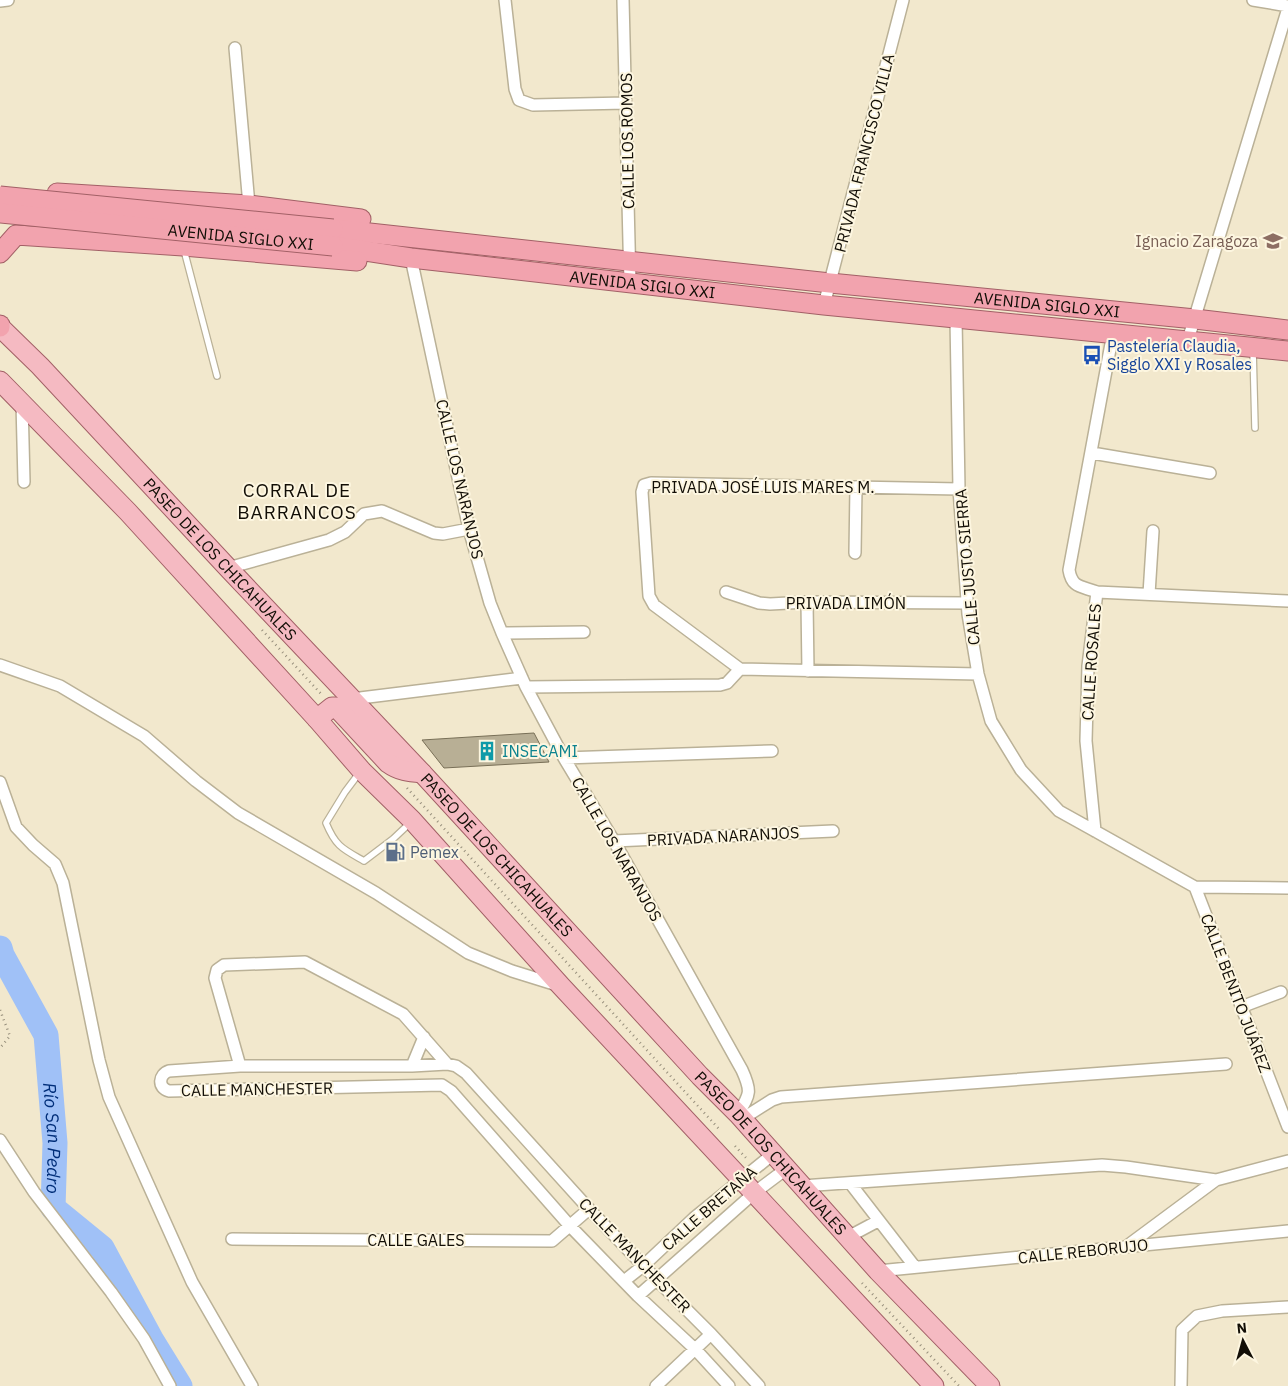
<svg xmlns="http://www.w3.org/2000/svg" width="1288" height="1386" font-family="'IBM Plex Sans',sans-serif">
<style>
.lines{fill:none;stroke-linecap:round;stroke-linejoin:round}
.river{stroke:#a0c1f7;stroke-width:25}
.building{fill:#b8af95;stroke:#786f57}
.service-casing{stroke:#bab197;stroke-width:8}
.minor-casing{stroke:#bab197;stroke-width:14}
.primary-casing{stroke:#a26066;stroke-width:21}
.trunk-casing{stroke:#a26066;stroke-width:21}
.path{stroke:#978f7c;stroke-width:2.5;stroke-dasharray:1 4;stroke-linecap:butt}
.service{stroke:#fff;stroke-width:5.5}
.minor{stroke:#fff;stroke-width:11}
.primary{stroke:#f5bac2;stroke-width:19}
.trunk{stroke:#f2a3ae;stroke-width:19}
.trunk-bridge-casing{stroke:#a26066;stroke-width:21;stroke-linecap:butt}
.trunk-bridge{stroke:#f2a3ae;stroke-width:19}
.labels{text-anchor:middle;dominant-baseline:central;stroke-width:4;stroke-linejoin:round;paint-order:stroke}
.street-label{font-size:16px;fill:#120e06;stroke:#fdf6e0}
.education-label{font-size:16px;fill:#785e54;stroke:#fdf6e0;text-anchor:end}
.transit-label{font-size:16px;fill:#164399;stroke:#fdf6e0;text-anchor:start}
.culture-label{font-size:16px;fill:#0d838f;stroke:#fdf6e0;text-anchor:start}
.service-label{font-size:16px;fill:#4e5e75;stroke:#fdf6e0;text-anchor:start}
.water-label{font-size:18px;font-style:italic;fill:#002e79;stroke:#fdf6e0}
.quarter-label{font-size:19px;letter-spacing:1px;fill:#120e06;stroke:#fdf6e0}
</style>
<rect width="100%" height="100%" fill="#f2e8cd"/>
<g class="lines">
<path class="river" id="s1" d="M0,948l2,7 44,80 9,108 -2,65 49,40 49,91 29,47"/>
</g>
<path class="building" d="M534,733l15,29 -105,6 -22,-28z"/>
<g class="lines">
<defs>
<path id="service" d="M184,250l33,126
M1253,349l2,79
M360,772l-15,20 -19,31c10,24 17,26 38,38l29,-22 18,-17"/>
<path id="minor" d="M505,0l10,89 4,11 14,5 93,-2
M623,0l7,283
M1253,0l35,6
M0,1l8,-1
M235,48l14,157
M411,258l58,271 21,74 12,30 24,54 38,71 50,83 128,229c10,22 8,24 -4,44
M824,305l79,-305
M956,319l3,170 9,125 10,60 13,47 30,49 38,41 36,20 100,56 93,1
M1113,333l-44,237c3,18 12,16 28,22l191,9
M1188,340l100,-332
M22,403l2,79
M1092,453l118,20
M855,553l1,-66
M228,568l101,-28 16,-8 19,-18 18,-3 52,22 9,1 26,-5
M726,592l33,11 11,1 37,-2 160,1
M1149,594l4,-63
M807,602l1,69
M502,633l82,-1
M0,665l60,21 84,50 52,45 42,32 138,80 92,60 44,18 45,14
M740,669l-86,-64 -5,-9 -7,-104 2,-7 7,-2 308,6
M740,669l238,5
M526,687l194,-2 7,-2 13,-14
M352,699l170,-21
M564,758l208,-7
M0,782l16,45 17,18 22,19 8,19 36,177 10,37 83,185 60,104
M1095,831l-9,-90 2,-75 9,-74
M614,841l219,-10
M1195,887l93,240
M1241,1007l40,-15
M240,1066l-25,-88 2,-8 7,-5 81,-3 98,52 44,50
M412,1066l12,-29
M742,1119l30,-19 9,-3 445,-33
M0,1140l34,52 77,100 33,47 26,47
M850,1183l65,84
M802,1186l300,-21 24,2 90,13 72,-19
M848,1237l30,-16
M232,1239l320,2 37,-32
M1127,1246l89,-66
M878,1271l410,-40
M624,1281l19,-15 51,-48 79,-64
M638,1296l116,-103 32,-24
M656,1386l55,-52
M729,1386l-33,-36 -58,-54 -68,-70 -119,-135 -9,-6 -273,6c-12,-3 -10,-17 0,-20l71,-5h172l35,-2 9,2 10,7 123,136 68,71 54,54 48,52
M1181,1386l1,-56 15,-14 25,-5 66,-4"/>
<g id="primary">
<path id="s2" d="M0,327l40,39 188,202 194,205 278,303 38,38 140,157 112,115"/>
<path d="M0,381l128,131 189,207 45,52 50,49 149,166 373,400"/>
<path d="M317,719l15,-12h4l52,56c11,8 21,9 34,10"/>
</g>
<g id="trunk">
<path d="M57,193l192,12 112,14"/>
<path id="s3" d="M333,229l497,54 365,36 93,11"/>
<path id="s4" d="M333,246l78,12 413,47 464,46"/>
<path d="M0,253l16,-18 167,11 174,15"/>
<path d="M0,325v2"/>
</g>
</defs>
<use href="#service" class="service-casing"/>
<use href="#minor" class="minor-casing"/>
<use href="#primary" class="primary-casing"/>
<use href="#trunk" class="trunk-casing"/>
<path class="path" d="M262,630l61,66
M407,788l312,341
M0,1010l10,26 -10,12
M735,1146l13,14
M862,1283l97,103"/>
<use href="#service" class="service"/>
<use href="#minor" class="minor"/>
<use href="#primary" class="primary"/>
<use href="#trunk" class="trunk"/>
<defs>
<g id="trunk-bridge">
<path d="M0,196l333,33"/>
<path id="s5" d="M0,213l333,33"/>
</g>
</defs>
<use href="#trunk-bridge" class="trunk-bridge-casing"/>
<use href="#trunk-bridge" class="trunk-bridge"/>
</g>
<defs>
<symbol id="school-bare" viewBox="-9 -9 18 18"><path d="M0-5L7-2L0 1L-7-2ZM-4 1L0 2.5L4 1V4Q0 6-4 4Z" fill="#8d6e63" stroke="#fdf6e0" stroke-width="2.5" paint-order="stroke"/></symbol>
<symbol id="bus-bare" viewBox="-9 -9 18 18"><path d="M-5-6H5V4H4V6H2V4H-2V6H-4V4H-5ZM-3.5-4V0h7V-4ZM-3.5 1.2v1.5H-2V1.2ZM2 1.2v1.5H3.5V1.2Z" fill="#1a4fb4" stroke="#fdf6e0" stroke-width="2.5" paint-order="stroke"/></symbol>
<symbol id="building-bare" viewBox="-9 -9 18 18"><path d="M-4-6H4V6H1V3H-1V6H-4ZM-2.5-4.3h1.7v1.8h-1.7ZM.8-4.3h1.7v1.8H.8ZM-2.5-1h1.7V.8h-1.7ZM.8-1h1.7V.8H.8Z" fill="#0f9aa8" stroke="#fdf6e0" stroke-width="2.5" paint-order="stroke"/></symbol>
<symbol id="fuel-bare" viewBox="-9 -9 18 18"><path d="M-5.5-6h7V0h2V4h1.3V-2.5L3-4.5l.8-.8L6-3V5H2.5V1h-1V6h-7ZM-4.2-4.7v3.2H.2V-4.7Z" fill="#5c6f8a" stroke="#fdf6e0" stroke-width="2.5" paint-order="stroke"/></symbol>
</defs>
<g fill-rule="evenodd">
<use href="#school-bare" x="1259" y="227" width="28" height="28"/>
<use href="#bus-bare" x="1078" y="341" width="28" height="28"/>
<use href="#building-bare" x="473" y="737" width="28" height="28"/>
<use href="#fuel-bare" x="381" y="838" width="28" height="28"/>
</g>
<g class="labels">
<g class="street-label">
<text transform="translate(627 141) rotate(-91)">CALLE LOS ROMOS</text>
<text transform="translate(864 153) rotate(-76)">PRIVADA FRANCISCO VILLA</text>
<text stroke="none"><textPath href="#s5" startOffset="242">AVENIDA SIGLO XXI</textPath></text>
<text stroke="none"><textPath href="#s4" startOffset="312">AVENIDA SIGLO XXI</textPath></text>
<text stroke="none"><textPath href="#s3" startOffset="718">AVENIDA SIGLO XXI</textPath></text>
<text transform="translate(460 479) rotate(77)">CALLE LOS NARANJOS</text>
<text x="763" y="487">PRIVADA JOSÉ LUIS MARES M.</text>
<text stroke="none"><textPath href="#s2" startOffset="320">PASEO DE LOS CHICAHUALES</textPath></text>
<text transform="translate(967 567) rotate(-95)">CALLE JUSTO SIERRA</text>
<text x="846" y="603">PRIVADA LIMÓN</text>
<text transform="translate(1091 662) rotate(-86)">CALLE ROSALES</text>
<text transform="translate(723 836) rotate(-3)">PRIVADA NARANJOS</text>
<text transform="translate(617 849) rotate(60)">CALLE LOS NARANJOS</text>
<text stroke="none"><textPath href="#s2" startOffset="725">PASEO DE LOS CHICAHUALES</textPath></text>
<text transform="translate(1236 993) rotate(69)">CALLE BENITO JUÁREZ</text>
<text transform="translate(257 1089) rotate(-1)">CALLE MANCHESTER</text>
<text stroke="none"><textPath href="#s2" startOffset="1130">PASEO DE LOS CHICAHUALES</textPath></text>
<text transform="translate(709 1208) rotate(-41)">CALLE BRETAÑA</text>
<text x="416" y="1240">CALLE GALES</text>
<text transform="translate(1083 1251) rotate(-6)">CALLE REBORUJO</text>
<text transform="translate(635 1255) rotate(46)">CALLE MANCHESTER</text>
</g>
<g class="education-label">
<text x="1258" y="241">Ignacio Zaragoza</text>
</g>
<g class="transit-label">
<text x="1107" y="346">Pastelería Claudia,<tspan x="1107" dy="18">Sigglo XXI y Rosales</tspan></text>
</g>
<g class="culture-label">
<text x="502" y="751">INSECAMI</text>
</g>
<g class="service-label">
<text x="410" y="852">Pemex</text>
</g>
<g class="water-label">
<text stroke="none"><textPath href="#s1" startOffset="202">Río San Pedro</textPath></text>
</g>
<g class="quarter-label">
<text x="297" y="490">CORRAL DE<tspan x="297" dy="22">BARRANCOS</tspan></text>
</g>
</g>
<g transform="translate(1243 1341) rotate(354)" stroke="#fdf6e0" stroke-width="4" paint-order="stroke">
<path d="M0-4L9 19L0 12L-9 19Z" fill="#120e06"/>
<text y="-8" font-size="14" font-weight="bold" text-anchor="middle" fill="#120e06">N</text>
</g>
</svg>
